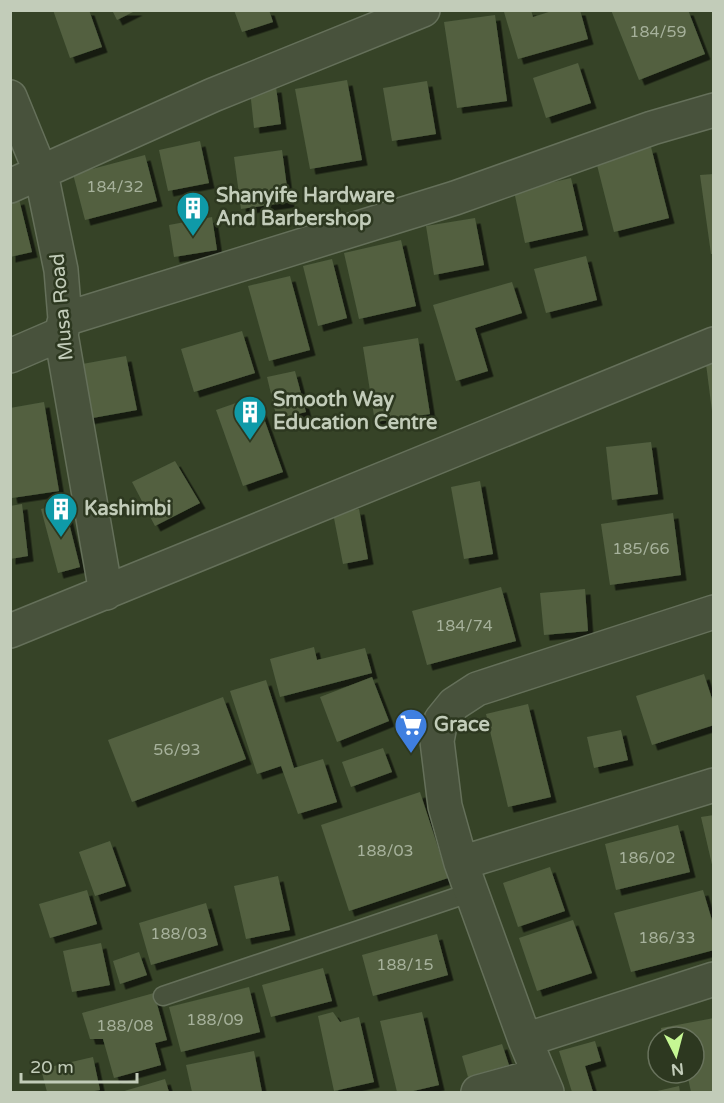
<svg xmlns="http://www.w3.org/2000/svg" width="724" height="1103" font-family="'Varela Round',sans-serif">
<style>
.building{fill:#526041;filter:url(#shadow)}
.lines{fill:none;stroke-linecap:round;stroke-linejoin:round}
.service-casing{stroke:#65705a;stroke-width:21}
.minor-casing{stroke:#65705a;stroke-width:36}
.service{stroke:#48523c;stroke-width:18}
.minor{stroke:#48523c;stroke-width:33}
.labels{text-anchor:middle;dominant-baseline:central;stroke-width:5;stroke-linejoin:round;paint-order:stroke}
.number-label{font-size:16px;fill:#a6b19b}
.poi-label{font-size:20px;font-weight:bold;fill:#c2ccb9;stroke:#2d3820;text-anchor:start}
.street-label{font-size:20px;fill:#c2ccb9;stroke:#2d3820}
</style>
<defs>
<filter id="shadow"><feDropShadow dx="5.5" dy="5.5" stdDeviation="0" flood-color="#0009"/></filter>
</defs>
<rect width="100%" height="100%" fill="#364327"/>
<path class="building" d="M53,10h36l13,37 -32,11z
M112,10h25l-20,10z
M234,10h35l4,12 -31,10z
M509,10h22l2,7 22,-7h25l8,29 -70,20 -14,-47z
M611,10h77l17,44 -66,26z
M495,15l12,86 -50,7 -13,-86z
M578,63l13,40 -45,15 -13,-40z
M347,80l15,80 -52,9 -15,-80z
M427,81l9,53 -44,7 -9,-53z
M276,87l5,37 -27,4 -4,-38z
M200,141l9,42 -41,8 -9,-41z
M651,147l18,71 -55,14 -18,-71z
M282,150l7,52 -48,7 -7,-52z
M145,155l12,46 -72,19 -12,-46z
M714,174v80h-3l-11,-79z
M571,178l12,52 -58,13 -11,-52z
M19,199l13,53 -22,5v-56z
M212,217l5,33 -43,7 -5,-32z
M475,218l9,47 -50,10 -8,-49z
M401,240l15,66 -57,13 -15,-66z
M586,256l11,44 -51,13 -12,-44z
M332,259l15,59 -29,8 -15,-60z
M290,276l20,74 -41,11 -21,-75z
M512,282l10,31 -47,15 13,43 -32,10 -23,-76z
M242,331l13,42 -61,19 -13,-43z
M418,338l12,76 -55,8 -12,-75z
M714,355v56h-2l-7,-55z
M126,356l11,54 -50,9 -10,-54z
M295,371l11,41 -29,7 -10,-42z
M256,396l27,76 -40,14 -27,-76z
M44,402l15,89 -47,7 -2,-9v-81z
M651,442l7,52 -46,6 -6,-53z
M175,461l25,42 -45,23 -23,-44z
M480,481l13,73 -29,5 -13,-72z
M64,503l16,64 -22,6 -17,-64z
M22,504l6,52 -18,3v-53z
M359,509l9,50 -25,5 -10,-51z
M673,513l8,62 -71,10 -9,-61z
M501,587l15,54 -89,24 -15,-54z
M585,589l3,42 -44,4 -4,-42z
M314,647l3,13 48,-12 7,25 -92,24 -10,-38z
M704,674l10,31v20l-62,20 -16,-49z
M372,677l17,44 -52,21 -17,-45z
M266,680l28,88 29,-9 14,43 -39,12 -17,-48 -24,8 -27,-83z
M223,697l23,62 -114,43 -24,-62z
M528,704l23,93 -43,10 -22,-93z
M621,730l7,30 -34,8 -7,-31z
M383,748l9,24 -41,15 -9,-25z
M420,792l28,86 -99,33 -28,-86z
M714,815v53l-1,1 -12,-52z
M678,825l12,47 -74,18 -11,-46z
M110,841l16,45 -31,10 -16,-44z
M550,867l15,44 -47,16 -15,-44z
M278,876l12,54 -44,9 -12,-53z
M87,890l10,34 -47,14 -11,-34z
M703,890l11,37v23l-83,22 -17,-59z
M206,903l12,42 -67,20 -12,-42z
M573,920l19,53 -55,18 -18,-53z
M437,934l11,41 -75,21 -11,-41z
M101,943l9,42 -38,7 -9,-41z
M139,952l8,23 -27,9 -7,-23z
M323,968l9,33 -61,16 -9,-32z
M249,987l11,45 -79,20 -12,-45z
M154,993l13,47 -12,3 6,22 -47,13 -11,-39h-13l-8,-26z
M333,1012l7,10 19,-5 15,65 -40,9 -16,-75z
M422,1012l17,73 -30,7h-12l-17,-71z
M714,1018v74h-23l-4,-19h7v-36h-32l-1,-9z
M595,1041l6,20 -16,5 8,26h-21l-13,-41z
M502,1044l7,21 -41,12 -6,-21z
M254,1051l8,41h-70l-6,-27z
M93,1057l7,33 -11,2h-42l-6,-23z
M165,1079l4,13h-48z
M679,1086l1,6h-27z"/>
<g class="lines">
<defs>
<path id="service" d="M163,996l309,-104"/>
<path id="minor" d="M10,97l31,76 20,97 4,49 -4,15 45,259
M10,186l203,-91 210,-85
M65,319l390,-121 197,-70 62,-18
M10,356l51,-22
M10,631l704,-287
M461,863l253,-78
M525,1040l189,-61
M478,1092l61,-17
M547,1092l-22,-52 -64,-177 -16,-57 -8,-65 4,-21 13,-16 23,-15 237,-77"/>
</defs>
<use href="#service" class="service-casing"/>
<use href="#minor" class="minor-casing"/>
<use href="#service" class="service"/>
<use href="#minor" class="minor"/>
</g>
<defs>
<symbol id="building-pin" viewBox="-11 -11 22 30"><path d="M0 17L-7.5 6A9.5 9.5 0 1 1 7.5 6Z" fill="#0f9aa8" stroke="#2d3820"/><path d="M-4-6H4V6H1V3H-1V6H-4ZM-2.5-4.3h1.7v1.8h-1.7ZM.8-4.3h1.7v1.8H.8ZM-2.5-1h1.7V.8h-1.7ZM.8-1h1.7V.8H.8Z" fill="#fff"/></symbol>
<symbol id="supermarket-pin" viewBox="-11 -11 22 30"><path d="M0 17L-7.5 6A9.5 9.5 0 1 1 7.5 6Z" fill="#3f7fe0" stroke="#2d3820"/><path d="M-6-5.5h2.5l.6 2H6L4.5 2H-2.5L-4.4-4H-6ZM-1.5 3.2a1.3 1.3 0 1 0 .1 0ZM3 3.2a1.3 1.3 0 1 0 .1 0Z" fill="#fff"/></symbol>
</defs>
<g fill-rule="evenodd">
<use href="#building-pin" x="174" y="189" width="38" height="52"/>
<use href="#building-pin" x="231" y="393" width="38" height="52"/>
<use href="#building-pin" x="42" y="490" width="38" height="52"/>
<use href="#supermarket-pin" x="392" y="706" width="38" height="52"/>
</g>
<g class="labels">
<g class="number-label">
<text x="658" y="32">184/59</text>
<text x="115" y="187">184/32</text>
<text x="641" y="549">185/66</text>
<text x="464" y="626">184/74</text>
<text x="177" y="750">56/93</text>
<text x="385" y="851">188/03</text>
<text x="647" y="858">186/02</text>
<text x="179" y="934">188/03</text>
<text x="667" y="938">186/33</text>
<text x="405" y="965">188/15</text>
<text x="215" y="1020">188/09</text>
<text x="125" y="1026">188/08</text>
</g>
<g class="poi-label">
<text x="216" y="196">Shanyife Hardware<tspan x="216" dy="23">And Barbershop</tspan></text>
<text x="273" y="400">Smooth Way<tspan x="273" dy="23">Education Centre</tspan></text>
<text x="84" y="509">Kashimbi</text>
<text x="434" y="725">Grace</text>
</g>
<g class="street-label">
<text transform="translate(62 307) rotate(-95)">Musa Road</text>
</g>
</g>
<rect width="724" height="1103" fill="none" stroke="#c2ccb9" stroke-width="24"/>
<g transform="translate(676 1055) rotate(174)"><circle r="28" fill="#2d3820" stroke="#69735d" stroke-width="1.5"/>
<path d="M0-4.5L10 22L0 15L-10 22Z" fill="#c5f793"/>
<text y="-9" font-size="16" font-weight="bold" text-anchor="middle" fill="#c2ccb9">N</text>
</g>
<path d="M21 1073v9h116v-9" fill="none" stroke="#c2ccb9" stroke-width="3"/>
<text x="30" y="1073" font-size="18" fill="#c2ccb9" stroke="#2d3820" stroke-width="4.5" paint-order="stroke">20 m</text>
</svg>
